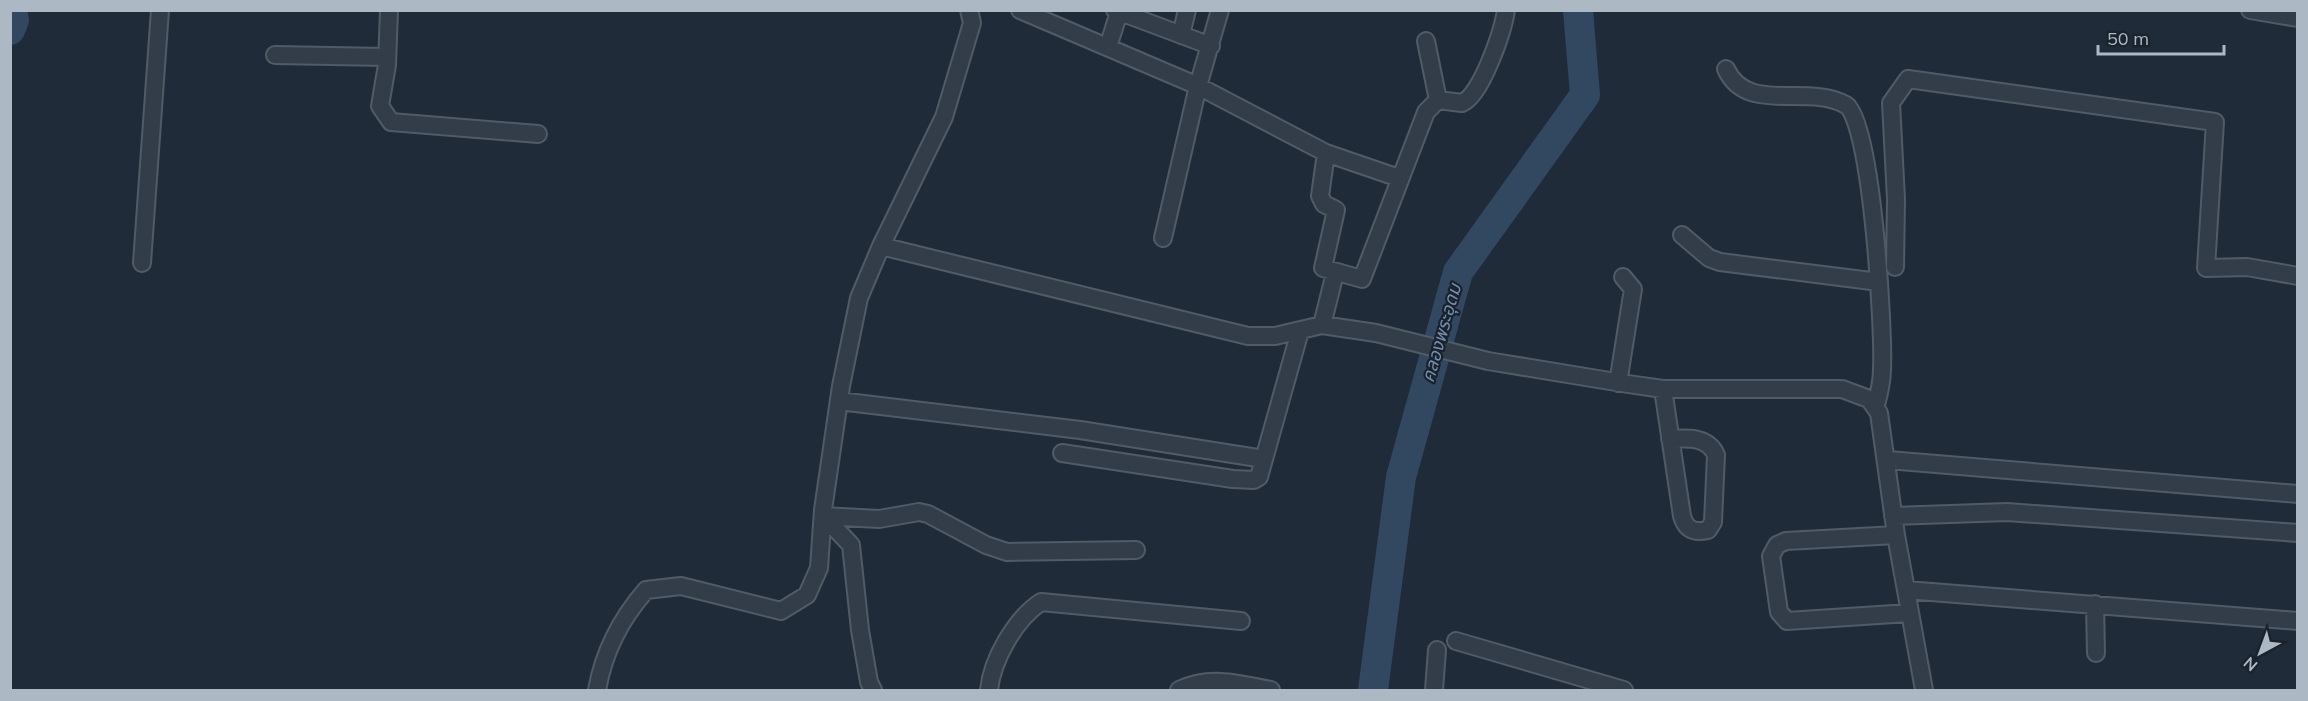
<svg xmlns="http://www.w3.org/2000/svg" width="2308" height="701" font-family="Mulish,'Noto Sans Thai',sans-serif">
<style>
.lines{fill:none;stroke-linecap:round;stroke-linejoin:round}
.river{stroke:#324861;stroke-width:30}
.minor-casing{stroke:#505b66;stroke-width:20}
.minor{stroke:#333d49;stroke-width:16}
.labels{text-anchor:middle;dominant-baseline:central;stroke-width:4.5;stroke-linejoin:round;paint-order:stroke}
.water-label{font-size:18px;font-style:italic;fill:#7490af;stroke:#19222d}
</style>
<rect width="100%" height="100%" fill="#1f2b38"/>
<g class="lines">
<path class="river" d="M10,30l4,-10 -2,-10
M1373,690l28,-213 57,-205 127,-177 -7,-85"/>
<defs>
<path id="minor" d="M389,10l-2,55 -7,41 11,16 147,12
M1020,10l178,76 128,67 73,25
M1115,10l96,36
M2250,10l48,8
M1181,35l6,-25
M1426,41l12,59
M1108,47l11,-35
M275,55l112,2
M1726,69c21,46 81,14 120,36 26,16 38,227 36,264 0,13 -3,25 -6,36
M1326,153l-6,43 4,8 12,6 -13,58 39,11 64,-167 12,-12 24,3c19,-7 41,-72 44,-93
M1682,235l27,23 11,4 159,20
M1163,238l35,-152 22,-76
M881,246l367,90h27l47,-11 54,8 112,28 140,23 35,5h179l27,10 10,14 17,122 28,155
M142,263l18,-253
M1895,267l1,-68 -5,-96 17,-24 307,43 -9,146 41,-1 51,9
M1322,325l13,-52
M1618,383l15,-94 -10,-12
M1663,389l19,127c4,14 12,17 26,14l5,-8 3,-67c-8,-19 -29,-17 -46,-16
M839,401l241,29 184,29
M1062,453l171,26 21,1 5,-3 41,-146
M1888,460l410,34
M823,516l56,3 40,-7 9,2 58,31 21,7 129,-2
M1893,516l114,-4 291,21
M822,529l10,-4 19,20 9,85 9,52 4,8
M1896,535l-110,6 -9,4 -6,11 8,56 8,9 122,-8
M1906,590l392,31
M2095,604l1,49
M1456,641l168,49
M597,690c7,-39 23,-70 49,-100l35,-4 100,25 26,-16 12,-27 4,-58 18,-124 18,-88 22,-52 63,-129 28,-94 -3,-13
M989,690c3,-30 26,-71 52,-88l200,19
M1179,690c32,-15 58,-6 92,0
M1434,690l3,-40"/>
</defs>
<use href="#minor" class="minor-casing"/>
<use href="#minor" class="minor"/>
</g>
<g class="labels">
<g class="water-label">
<text transform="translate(1441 333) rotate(-74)">คลองพระอุดม</text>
</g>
</g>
<rect width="2308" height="701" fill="none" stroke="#adb8c5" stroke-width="24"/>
<g transform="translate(2260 653) rotate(221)" stroke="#19222d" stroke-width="4.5" paint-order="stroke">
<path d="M0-4.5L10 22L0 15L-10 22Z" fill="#adb8c5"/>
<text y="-9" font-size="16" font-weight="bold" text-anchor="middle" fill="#adb8c5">N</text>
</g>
<path d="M2098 45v9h126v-9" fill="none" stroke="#adb8c5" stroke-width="3"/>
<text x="2107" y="45" font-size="18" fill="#adb8c5" stroke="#19222d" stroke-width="4.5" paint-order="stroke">50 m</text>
</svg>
